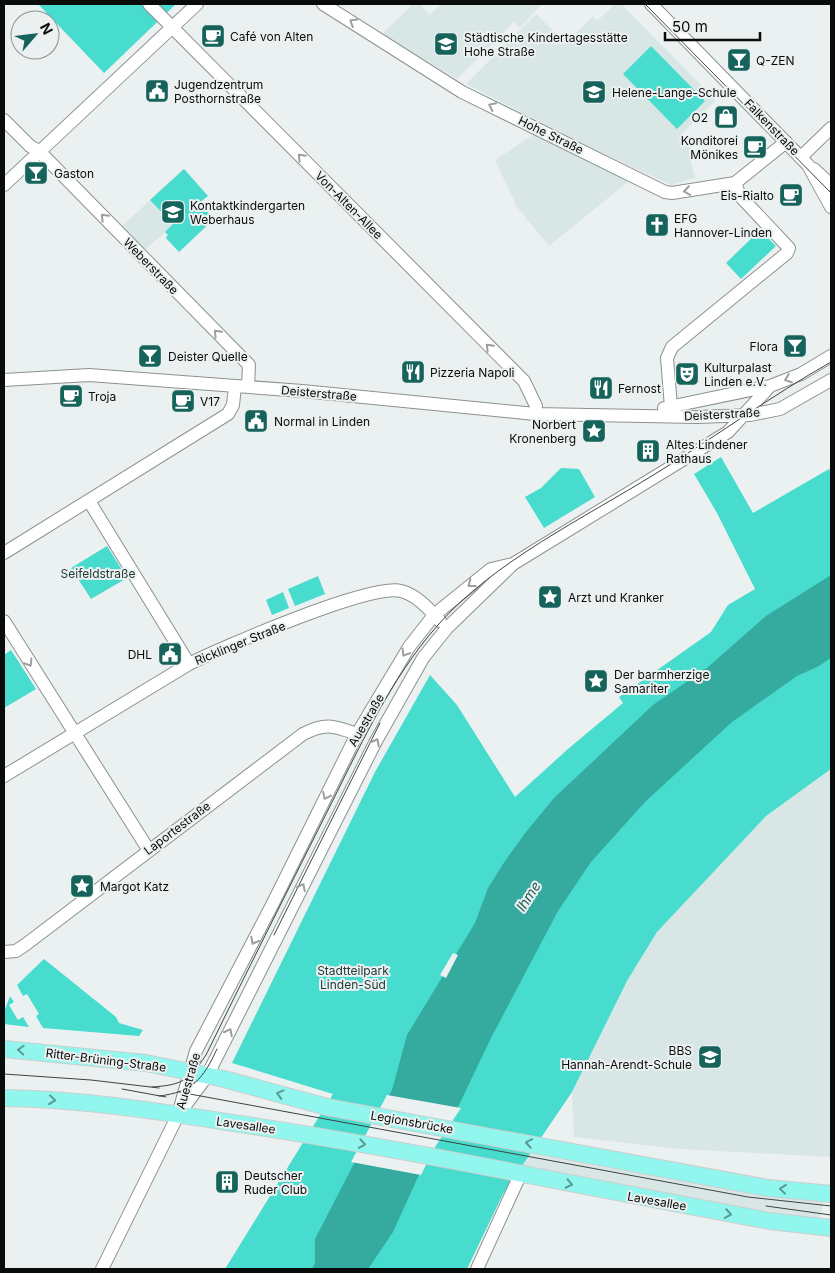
<svg xmlns="http://www.w3.org/2000/svg" width="835" height="1273" font-family="Inter,sans-serif">
<style>
.built{fill:#d8e7e5}
.green{fill:#47dcce}
.water{fill:#35aa9f}
.pier{fill:#ebf1f0}
.lines{fill:none;stroke-linecap:round;stroke-linejoin:round}
.minor-casing{stroke:#8c9190;stroke-width:14}
.major-casing{stroke:#cecece;stroke-width:18}
.minor{stroke:#fff;stroke-width:12}
.major{stroke:#91f7ee;stroke-width:16}
.tram{stroke:#3f4241;stroke-width:1}
.oneway{stroke:#9d9e9d}
.oneway2{stroke:#5b9993}
.labels{text-anchor:middle;dominant-baseline:central;stroke-width:4;stroke-linejoin:round;paint-order:stroke}
.poi-label{font-size:12px;fill:#0a0c0b;stroke:#ebf1f0;text-anchor:start}
.street-label{font-size:12px;fill:#0a0c0b;stroke:#ebf1f0}
.park-label{font-size:12px;fill:#213a37;stroke:#ebf1f0}
.water-label{font-size:14px;font-style:italic;fill:#205e58;stroke:#ebf1f0}
</style>
<rect width="100%" height="100%" fill="#ebf1f0"/>
<path class="built" d="M413,4h6l11,10 12,-10h100l-22,24 -6,-6 -57,57 -75,-45z
M615,4h6l95,96 -35,35 10,10 -1,13 5,20 -24,7 -96,-45 -109,-56 70,-70 30,29 27,-27 4,5z
M534,134l95,47 -80,65 -32,-39 -22,-47z
M184,169l24,27 -9,7 1,6 6,1 8,9 -35,33 -13,-14 2,-3 -3,-3 -20,18 -23,-24z
M831,769v388l-152,-8 -105,-12 -2,-45 55,-111 30,-49 109,-116z
M506,1150l243,43 35,5 40,1 -4,19 -86,-11 -247,-47z"/>
<path class="green" d="M38,4h138l-72,69z
M651,46l54,55 -28,28 -54,-55z
M184,169l24,27 -9,7 1,6 6,1 8,9 -35,33 -13,-14 2,-3 -3,-3 8,-8 -23,-24z
M760,230l16,16 -35,33 -15,-16z
M721,457l32,56 76,-44 2,4v296l-65,47 -109,116 -30,49 -55,111 -69,102 -36,75h-242l108,-175 -101,-31 143,-291 55,-97 27,30 58,92 53,-48 55,-46 -4,-6 92,-65 17,-27 27,-16 -38,-76 -23,-39z
M561,468l18,1 16,28 -51,31 -19,-31 16,-9z
M107,546l20,32 -36,21 -20,-31z
M318,576l7,18 -30,12 -7,-17z
M283,592l6,16 -17,7 -6,-15z
M11,650l25,39 -32,19v-53z
M44,959l72,58 3,6 24,7 -4,6 -96,-8 -7,-12 3,-2 -12,-20 -4,2 -6,-11z
M10,996l4,6 -5,3 9,15 5,-3 6,10 -25,-3v-12z"/>
<path class="water" d="M831,575v83l-14,9 -20,9 -65,46 -86,79 -55,61 -33,49 -68,129 -32,67 -26,39 -39,86 -25,37h-56l3,-6v-24l77,-149 15,-55 68,-112 13,-35 17,-27 21,-29 28,-34 99,-93 55,-38 58,-51z"/>
<path class="pier" d="M453,953l5,2 -12,23 -6,-3z
M387,1095l74,13 -26,39 -14,28 -70,-13z"/>
<g class="lines">
<defs>
<path id="minor" d="M149,4l375,377 12,25 -1,8
M323,4l139,88 203,100 7,1 63,-10 51,-41
M651,4l157,161 23,42
M4,120l26,26 9,5 210,214 -1,22
M801,157l30,-29
M814,169l17,16
M4,185l193,-181
M4,380l85,-5 213,16 233,23 162,3 53,-2 30,-6 51,-29
M671,407l-4,-49 5,-11 115,-94 2,-5 -49,-52 -5,-13
M664,408l106,-22 31,-12 30,-18
M89,501l100,163
M4,553l224,-139 5,-9 2,-19
M4,621l144,228
M4,776l185,-112c34,-17 182,-81 212,-73 16,4 28,18 39,30
M4,952l12,-1 9,-6 278,-211c23,-12 31,-8 54,0
M178,1115l29,-39 169,-335 47,-83 24,-30 66,-64 215,-132 42,-46
M102,1269l76,-154 18,-64 76,-146 85,-171 52,-87 25,-32 57,-46 22,-5
M477,1269l44,-96"/>
<path id="major" d="M4,1049l142,14 78,16 103,28 441,81 63,6
M4,1098c79,1 158,14 236,26 178,27 354,65 530,97l61,7"/>
</defs>
<use href="#minor" class="minor-casing"/>
<use href="#major" class="major-casing"/>
<use href="#minor" class="minor"/>
<use href="#major" class="major"/>
<path class="tram" d="M645,4l186,189
M274,935l106,-212
M4,1074l87,6 68,8
M152,1087c31,-2 37,-7 54,-32 39,-80 79,-159 119,-239 33,-65 64,-136 113,-191 55,-63 146,-107 217,-151 60,-37 116,-78 176,-112
M122,1089l44,8
M179,1092l569,105 83,9
M159,1096c34,-4 44,-17 58,-47
M766,1206l65,9"/>
</g>
<defs><path id="oneway-chevron" d="M-2-3.5L2.5 0L-2 3.5" fill="none" stroke-width="1.6" stroke-linecap="round" stroke-linejoin="round" transform="scale(1.25)"/></defs>
<g class="oneway">
<use href="#oneway-chevron" transform="translate(353 22) rotate(-148)"/>
<use href="#oneway-chevron" transform="translate(492 106) rotate(-154)"/>
<use href="#oneway-chevron" transform="translate(301 157) rotate(-135)"/>
<use href="#oneway-chevron" transform="translate(687 191) rotate(172)"/>
<use href="#oneway-chevron" transform="translate(104 217) rotate(-134)"/>
<use href="#oneway-chevron" transform="translate(217 333) rotate(-134)"/>
<use href="#oneway-chevron" transform="translate(489 347) rotate(-135)"/>
<use href="#oneway-chevron" transform="translate(788 379) rotate(159)"/>
<use href="#oneway-chevron" transform="translate(471 584) rotate(143)"/>
<use href="#oneway-chevron" transform="translate(405 653) rotate(121)"/>
<use href="#oneway-chevron" transform="translate(29 663) rotate(58)"/>
<use href="#oneway-chevron" transform="translate(376 742) rotate(-62)"/>
<use href="#oneway-chevron" transform="translate(326 796) rotate(116)"/>
<use href="#oneway-chevron" transform="translate(302 887) rotate(-63)"/>
<use href="#oneway-chevron" transform="translate(254 941) rotate(118)"/>
<use href="#oneway-chevron" transform="translate(229 1032) rotate(-63)"/>
</g>
<g class="oneway2">
<use href="#oneway-chevron" transform="translate(21 1050) rotate(-177)"/>
<use href="#oneway-chevron" transform="translate(280 1094) rotate(-165)"/>
<use href="#oneway-chevron" transform="translate(52 1100) rotate(6)"/>
<use href="#oneway-chevron" transform="translate(529 1143) rotate(-170)"/>
<use href="#oneway-chevron" transform="translate(362 1144) rotate(10)"/>
<use href="#oneway-chevron" transform="translate(569 1184) rotate(12)"/>
<use href="#oneway-chevron" transform="translate(783 1189) rotate(-174)"/>
<use href="#oneway-chevron" transform="translate(728 1214) rotate(10)"/>
</g>
<defs>
<symbol id="cafe-square" viewBox="-11 -11 22 22"><rect x="-9" y="-9" width="18" height="18" rx="4" fill="#16635c" stroke="#ebf1f0"/><path d="M-5.5-4.5H6V0H3Q3 3.5 0 3.5H-2.5Q-5.5 3.5-5.5 0ZM3-3.2v2h1.7v-2ZM-6 4.5H4V6H-6Z" fill="#fff"/></symbol>
<symbol id="school-square" viewBox="-11 -11 22 22"><rect x="-9" y="-9" width="18" height="18" rx="4" fill="#16635c" stroke="#ebf1f0"/><path d="M0-5L7-2L0 1L-7-2ZM-4 1L0 2.5L4 1V4Q0 6-4 4Z" fill="#fff"/></symbol>
<symbol id="bar-square" viewBox="-11 -11 22 22"><rect x="-9" y="-9" width="18" height="18" rx="4" fill="#16635c" stroke="#ebf1f0"/><path d="M-6-5H6L.8 .8V4.5H3.5V6h-7V4.5H-.8V.8Z" fill="#fff"/></symbol>
<symbol id="civic-square" viewBox="-11 -11 22 22"><rect x="-9" y="-9" width="18" height="18" rx="4" fill="#16635c" stroke="#ebf1f0"/><path d="M-.6-6.5H3V-4.5H.6V-3L4-1V1h2V6H-6V1h2V-1L-.6-3ZM-1.2 2.5V6h2.4V2.5Z" fill="#fff"/></symbol>
<symbol id="shop-square" viewBox="-11 -11 22 22"><rect x="-9" y="-9" width="18" height="18" rx="4" fill="#16635c" stroke="#ebf1f0"/><path d="M-5-2.5h2.3a2.7 3.5 0 0 1 5.4 0H5L5.5 6h-11ZM-1.5-2.5h3a1.5 2.3 0 0 0-3 0Z" fill="#fff"/></symbol>
<symbol id="church-square" viewBox="-11 -11 22 22"><rect x="-9" y="-9" width="18" height="18" rx="4" fill="#16635c" stroke="#ebf1f0"/><path d="M-1.2-6h2.4v3.5h3.3v2.4h-3.3V6h-2.4V-.1h-3.3v-2.4h3.3Z" fill="#fff"/></symbol>
<symbol id="restaurant-square" viewBox="-11 -11 22 22"><rect x="-9" y="-9" width="18" height="18" rx="4" fill="#16635c" stroke="#ebf1f0"/><path d="M-5-6h1v4h1v-4h1v4h1v-4h1v5L-1.5 .5V6h-2V.5L-5-1ZM5-6V6H3V1.5H1.5Q1.5-4 5-6Z" fill="#fff"/></symbol>
<symbol id="theatre-square" viewBox="-11 -11 22 22"><rect x="-9" y="-9" width="18" height="18" rx="4" fill="#16635c" stroke="#ebf1f0"/><path d="M-5-5.5Q0-4 5-5.5V0Q5 5 0 6Q-5 5-5 0ZM-3.3-2.5H-1v1.5H-3.3ZM1-2.5H3.3v1.5H1ZM-2.8 1Q0 5.5 2.8 1Z" fill="#fff"/></symbol>
<symbol id="sight-square" viewBox="-11 -11 22 22"><rect x="-9" y="-9" width="18" height="18" rx="4" fill="#16635c" stroke="#ebf1f0"/><path d="M0-6L1.8-2.2L6-1.7L2.9 1.2L3.7 5.4L0 3.3L-3.7 5.4L-2.9 1.2L-6-1.7L-1.8-2.2Z" fill="#fff"/></symbol>
<symbol id="building-square" viewBox="-11 -11 22 22"><rect x="-9" y="-9" width="18" height="18" rx="4" fill="#16635c" stroke="#ebf1f0"/><path d="M-4-6H4V6H1V3H-1V6H-4ZM-2.5-4.3h1.7v1.8h-1.7ZM.8-4.3h1.7v1.8H.8ZM-2.5-1h1.7V.8h-1.7ZM.8-1h1.7V.8H.8Z" fill="#fff"/></symbol>
<symbol id="university-square" viewBox="-11 -11 22 22"><rect x="-9" y="-9" width="18" height="18" rx="4" fill="#16635c" stroke="#ebf1f0"/><path d="M0-5L7-2L0 1L-7-2ZM-4 1L0 2.5L4 1V4Q0 6-4 4Z" fill="#fff"/></symbol>
</defs>
<g fill-rule="evenodd">
<use href="#cafe-square" x="199" y="22" width="28" height="28"/>
<use href="#school-square" x="432" y="30" width="28" height="28"/>
<use href="#bar-square" x="725" y="46" width="28" height="28"/>
<use href="#civic-square" x="143" y="77" width="28" height="28"/>
<use href="#school-square" x="580" y="78" width="28" height="28"/>
<use href="#shop-square" x="712" y="103" width="28" height="28"/>
<use href="#cafe-square" x="741" y="133" width="28" height="28"/>
<use href="#bar-square" x="22" y="159" width="28" height="28"/>
<use href="#cafe-square" x="777" y="181" width="28" height="28"/>
<use href="#school-square" x="159" y="198" width="28" height="28"/>
<use href="#church-square" x="643" y="211" width="28" height="28"/>
<use href="#bar-square" x="781" y="332" width="28" height="28"/>
<use href="#bar-square" x="136" y="342" width="28" height="28"/>
<use href="#restaurant-square" x="399" y="358" width="28" height="28"/>
<use href="#theatre-square" x="673" y="360" width="28" height="28"/>
<use href="#restaurant-square" x="587" y="374" width="28" height="28"/>
<use href="#cafe-square" x="57" y="382" width="28" height="28"/>
<use href="#cafe-square" x="169" y="387" width="28" height="28"/>
<use href="#civic-square" x="242" y="407" width="28" height="28"/>
<use href="#sight-square" x="580" y="417" width="28" height="28"/>
<use href="#building-square" x="634" y="437" width="28" height="28"/>
<use href="#sight-square" x="536" y="583" width="28" height="28"/>
<use href="#civic-square" x="156" y="640" width="28" height="28"/>
<use href="#sight-square" x="582" y="667" width="28" height="28"/>
<use href="#sight-square" x="68" y="872" width="28" height="28"/>
<use href="#university-square" x="696" y="1043" width="28" height="28"/>
<use href="#building-square" x="213" y="1168" width="28" height="28"/>
</g>
<g class="labels">
<g class="poi-label">
<text x="230" y="36">Café von Alten</text>
<text x="464" y="37">Städtische Kindertagesstätte<tspan x="464" dy="14">Hohe Straße</tspan></text>
<text x="756" y="60">Q-ZEN</text>
<text x="174" y="84">Jugendzentrum<tspan x="174" dy="14">Posthornstraße</tspan></text>
<text x="612" y="92">Helene-Lange-Schule</text>
<text x="708" y="117" text-anchor="end">O2</text>
<text x="738" y="140" text-anchor="end">Konditorei<tspan x="738" dy="14">Mönikes</tspan></text>
<text x="54" y="173">Gaston</text>
<text x="774" y="195" text-anchor="end">Eis-Rialto</text>
<text x="190" y="205">Kontaktkindergarten<tspan x="190" dy="14">Weberhaus</tspan></text>
<text x="674" y="218">EFG<tspan x="674" dy="14">Hannover-Linden</tspan></text>
<text x="778" y="346" text-anchor="end">Flora</text>
<text x="168" y="356">Deister Quelle</text>
<text x="704" y="367">Kulturpalast<tspan x="704" dy="14">Linden e.V.</tspan></text>
<text x="430" y="372">Pizzeria Napoli</text>
<text x="618" y="388">Fernost</text>
<text x="88" y="396">Troja</text>
<text x="200" y="401">V17</text>
<text x="274" y="421">Normal in Linden</text>
<text x="576" y="424" text-anchor="end">Norbert<tspan x="576" dy="14">Kronenberg</tspan></text>
<text x="666" y="444">Altes Lindener<tspan x="666" dy="14">Rathaus</tspan></text>
<text x="568" y="597">Arzt und Kranker</text>
<text x="152" y="654" text-anchor="end">DHL</text>
<text x="614" y="674">Der barmherzige<tspan x="614" dy="14">Samariter</tspan></text>
<text x="100" y="886">Margot Katz</text>
<text x="692" y="1050" text-anchor="end">BBS<tspan x="692" dy="14">Hannah-Arendt-Schule</tspan></text>
<text x="244" y="1175">Deutscher<tspan x="244" dy="14">Ruder Club</tspan></text>
</g>
<g class="street-label">
<text transform="translate(772 127) rotate(46)">Falkenstraße</text>
<text transform="translate(551 135) rotate(26)">Hohe Straße</text>
<text transform="translate(349 205) rotate(45)">Von-Alten-Allee</text>
<text transform="translate(151 266) rotate(46)">Weberstraße</text>
<text transform="translate(319 393) rotate(5)">Deisterstraße</text>
<text transform="translate(722 414) rotate(-3)">Deisterstraße</text>
<text transform="translate(240 643) rotate(-22)">Ricklinger Straße</text>
<text transform="translate(366 720) rotate(-60)">Auestraße</text>
<text transform="translate(177 828) rotate(-37)">Laportestraße</text>
<text transform="translate(106 1060) rotate(7)">Ritter-Brüning-Straße</text>
<text transform="translate(188 1081) rotate(-74)">Auestraße</text>
<text transform="translate(412 1122) rotate(10)">Legionsbrücke</text>
<text transform="translate(246 1125) rotate(8)">Lavesallee</text>
<text transform="translate(657 1201) rotate(10)">Lavesallee</text>
</g>
<g class="park-label">
<text x="98" y="573">Seifeldstraße</text>
<text x="353" y="970">Stadtteilpark<tspan x="353" dy="14">Linden-Süd</tspan></text>
</g>
<g class="water-label">
<text transform="translate(528 896) rotate(-57)">Ihme</text>
</g>
</g>
<rect width="835" height="1273" fill="none" stroke="#0a0c0b" stroke-width="10"/>
<g transform="translate(35 35) rotate(62)"><circle r="24" fill="#ebf1f0" stroke="#919594"/>
<path d="M0-4L9 19L0 12L-9 19Z" fill="#16635c"/>
<text y="-8" font-size="14" font-weight="bold" text-anchor="middle" fill="#0a0c0b">N</text>
</g>
<path d="M665 32v8h95v-8" fill="none" stroke="#0a0c0b" stroke-width="2.5"/>
<text x="672" y="32" font-size="15" fill="#0a0c0b" stroke="#ebf1f0" stroke-width="4" paint-order="stroke">50 m</text>
</svg>
